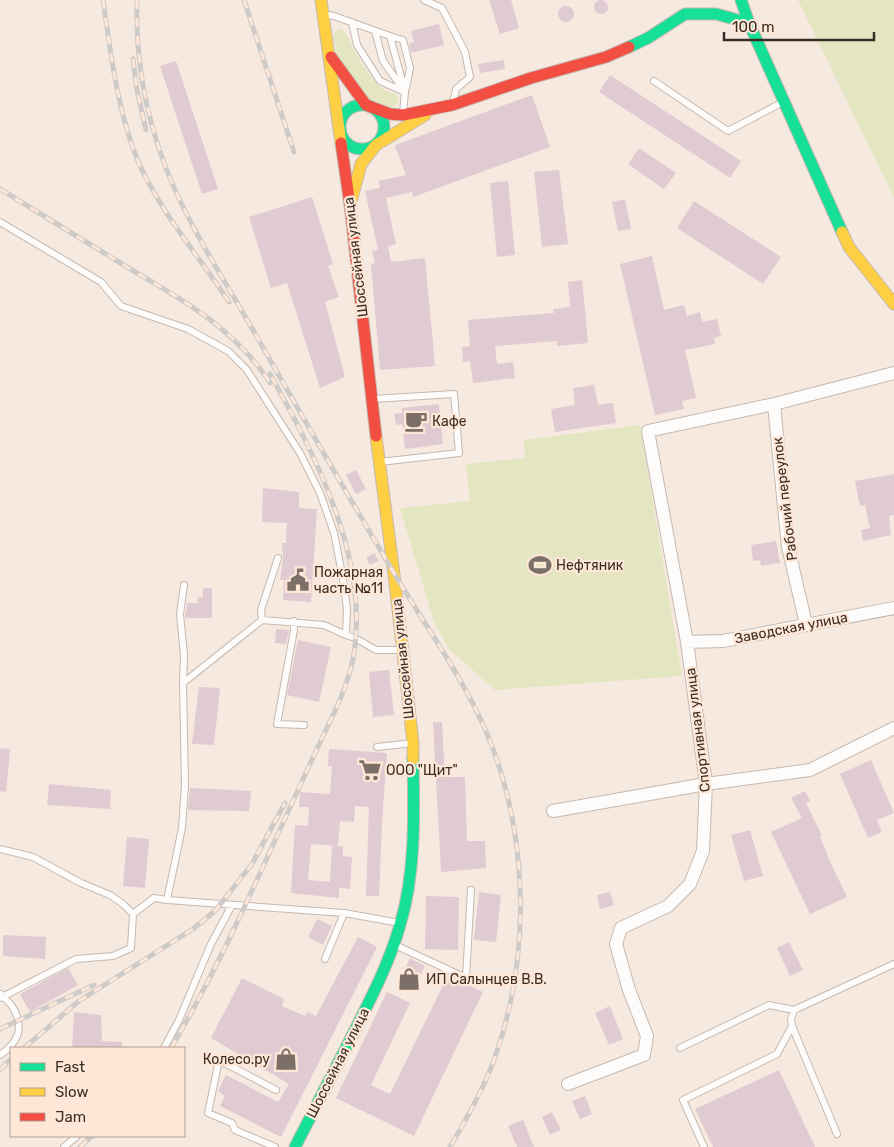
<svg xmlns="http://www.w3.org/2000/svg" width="894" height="1147" font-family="Rubik,sans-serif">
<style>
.green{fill:#e4e6c1}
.building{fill:#dfcbd1}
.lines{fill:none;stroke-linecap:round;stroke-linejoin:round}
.lane-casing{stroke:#c4b9b1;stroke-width:8}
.street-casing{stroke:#c4b9b1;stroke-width:14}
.fast-casing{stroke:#c4b9b1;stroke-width:13}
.slow-casing{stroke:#c4b9b1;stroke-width:13}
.jam-casing{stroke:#c4b9b1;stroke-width:13}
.lane{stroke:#fefcfa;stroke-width:6}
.street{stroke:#fefcfa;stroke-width:12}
.fast{stroke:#16e098;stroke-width:11}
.slow{stroke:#ffcf43;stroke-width:11}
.jam{stroke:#f24e42;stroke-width:11}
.rail-casing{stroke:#cecac8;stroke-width:5}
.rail{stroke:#ffe7d7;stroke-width:3;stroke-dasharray:9;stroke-linecap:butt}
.labels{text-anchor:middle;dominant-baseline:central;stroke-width:4.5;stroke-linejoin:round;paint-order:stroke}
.street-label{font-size:14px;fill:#392e26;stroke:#ffe7d7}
.poi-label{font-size:14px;fill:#392e26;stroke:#ffe7d7;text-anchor:start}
</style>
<rect width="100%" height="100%" fill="#f6e9e0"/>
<path class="green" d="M798,0h96v198z
M340,29c9,3 10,15 15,23 5,9 20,33 29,38 3,2 8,3 12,4l2,5 -1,5 -6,4 -18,-5 -36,-43 -4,-26z
M640,425l42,251 -187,14 -46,-41 -15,-27 -34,-114 70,-7 -4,-37 59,-6 -1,-18z"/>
<path class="building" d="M594 7a7 7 0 1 1 14 0a7 7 0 1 1-14 0Z
M489,0h22l8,28 -19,6z
M558 14a8 8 0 1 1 16 0a8 8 0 1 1-16 0Z
M439,24l5,21 -33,8 -2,-10 5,-1 -3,-11z
M504,60l1,9 -25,4 -2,-9z
M176,61l42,128 -16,5 -42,-128z
M610,75l131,86 -11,17 -131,-86z
M532,95l18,52 -137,50 -1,-5 -26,6 10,46 -8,2 3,16 34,-4 10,108 -55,4 -9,-106 4,-1 -3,-12 6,-1 -13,-59 15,-3 -1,-7 27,-6 -11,-29 3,-2z
M639,148l37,25 -12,16 -36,-25z
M559,170l9,74 -26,3 -8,-75z
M508,181l7,74 -18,2 -7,-74z
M312,197l21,67 -5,2 11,31 -14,5 20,75 -25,11 -33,-105 -16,5 -22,-71z
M625,199l6,30 -13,2 -6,-29z
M694,201l87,56 -18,27 -86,-56z
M652,256l12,54 20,-5 3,11 13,-4 2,10 15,-3 4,17 -7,2 1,6 -30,6 11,48 -14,3 2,8 -29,6 -35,-151z
M582,280l6,63 -31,3v-5l-62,5 2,18 16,-2 2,16 -42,5 -3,-22 -7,1 -1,-15 8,-1 -2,-26 86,-7 -1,-4 17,-2 -2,-25z
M594,385l4,20 15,-2 3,20 -61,9 -4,-23 24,-4 -2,-17z
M439,404l4,40 -38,5 -3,-25 -6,1 -2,-11 8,-1v-5z
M356,470l10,19 -10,5 -10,-19z
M894,474v41l-5,1 1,6h-1l2,13 -28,6 -2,-11 9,-2 -5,-23 -5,1 -5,-25z
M263,488l36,4v16l18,1 -6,93 -28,-2 1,-20h-4l3,-21 -1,-16h4l1,-20 -25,-1z
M776,541l4,22 -19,3 -1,-6 -7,1 -2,-16z
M374,553l5,8 -9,4 -4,-7z
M203,588h9v30h-27l2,-15h11v-6h5z
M276,629l13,1 -3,14 -11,-1z
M298,640l33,7 -12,55 -32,-7z
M389,670l5,45 -21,2 -4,-45z
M199,687l21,1 -6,57 -22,-1z
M433,722h9l3,55h20l2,64h18l1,27 -45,4z
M0,748l10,1 -4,43 -6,-1z
M329,749l58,4 -5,71 -3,72h-13l3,-89 -14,-1 -1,16 -14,-1 -2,25 -27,-2 -3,36 22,2 2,-36h11v10l9,1 -2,32 -11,-1v10l-48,-5 4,-68 13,1 1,-19h-10l1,-15 30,2 2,-28h-4z
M871,760l23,53 -17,7 5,12 -14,6 -28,-64z
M49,784l62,6 -1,19 -63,-4z
M190,788l61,3 -2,20 -61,-1z
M805,791l5,10 -4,2 16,33 -2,1 12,29 15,31 -37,17 -39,-82 31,-14 -11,-20z
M750,830l13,46 -19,5 -13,-46z
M127,837l22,2 -4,49 -22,-2z
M479,892l22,3 -5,47 -22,-2z
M610,892l4,13 -14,4 -3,-14z
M426,896l33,1 -1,53 -33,-1z
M317,919l15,7 -9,19 -15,-8z
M3,935l43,2 -1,22 -42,-3z
M358,937l19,10 -96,190 -61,-31 5,-10 -7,-5 8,-16 52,27 11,-18 -78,-46 31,-60 42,21 -2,7 23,10 3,-4 8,4z
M789,942l14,28 -13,6 -13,-28z
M410,958l15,8 -11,23 -15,-7z
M68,968l10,17 -48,27 -10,-18z
M448,975l35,17 -69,144 -78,-38 51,-106 23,11 -39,82 19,9z
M610,1006l13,33 -14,6 -14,-32z
M74,1012l27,3 1,26 20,1v6h-50z
M779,1070l36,77h-102l-18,-38z
M585,1096l7,18 -12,5 -8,-18z
M552,1112l9,18 -11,5 -8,-18z
M523,1120l11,27h-17l-9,-21z"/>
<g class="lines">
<defs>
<path id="lane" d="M424,0l18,8 23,44 5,25 -14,12 -3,14
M324,14l10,2 56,20 15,56 -2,21
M352,22l5,23 23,36 25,11
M375,31l8,30 20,28
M390,36l13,4 7,28 -4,20
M654,81l74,50 55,-29
M0,222l101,60 20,24 67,23 40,22 19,19 53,83 20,40 14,40 9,46 4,30 -1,26
M373,399l81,-5 5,59 -79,9
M184,585l-4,29 4,41 -1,28 2,102 -3,43 -15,72 177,13 56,10
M262,620l-1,-10 17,-52
M294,621v9l-17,94 27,1
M183,683l79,-63 62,5 22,10 9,3 21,12h24
M377,747l36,-4
M0,849l33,8 48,26 29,12 13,9 10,10
M395,945l71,33 5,-88
M325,959l19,-46
M0,998l76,-39 37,-3 18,-8 2,-34 21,-16 13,2
M164,1048l15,-28 32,-76 21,-39
M680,1048l89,-43 25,5
M0,1055c19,-13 25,-28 12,-49 -3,-4 -8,-8 -11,-12
M837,1134l-45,-108 -1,-7 3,-9 100,-46
M64,1147l13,-11
M275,1147l-40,-17 -3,-7 -24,-10 11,-53 57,30
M704,1147l-21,-47 94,-46 15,-28"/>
<path id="street" d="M774,404l14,143 18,77
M687,642l36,-1 171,-33
M553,811l153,-27 104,-14 84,-42
M568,1084l76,-29 3,-19 -18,-46 -13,-46 5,-16 47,-22 22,-22 13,-33 3,-67 -19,-142 -39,-211 126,-27 120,-31"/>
<path id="fast" d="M741,0l8,23 93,209
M629,47l19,-9 37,-24h31l33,9
M340 127a22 22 0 1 1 44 0a22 22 0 1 1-44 0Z
M295,1147c19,-37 38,-74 57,-111 18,-36 37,-72 48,-111 16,-53 14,-111 13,-166"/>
<path id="slow" d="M321,0l20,143
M352,198l9,-34 15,-19 49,-30
M842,232l7,15 45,57
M376,436l18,138 19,169v16"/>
<path id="jam" d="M331,57l35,48 24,9 13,1 49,-10 79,-27 75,-21 23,-10
M341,143l9,62 26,231"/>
</defs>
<use href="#lane" class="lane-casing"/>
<use href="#street" class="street-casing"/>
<use href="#fast" class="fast-casing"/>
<use href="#slow" class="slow-casing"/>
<use href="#jam" class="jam-casing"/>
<use href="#lane" class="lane"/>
<use href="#street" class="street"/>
<use href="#fast" class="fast"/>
<use href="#slow" class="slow"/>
<use href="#jam" class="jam"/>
<defs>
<path id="rail" d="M103,0c8,54 14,110 35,161 22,51 61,95 91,141
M137,0c-2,65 12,131 38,190 19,42 44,82 67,121 50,87 100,175 152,262 31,53 70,105 94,163 40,98 43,215 9,315 -11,34 -29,65 -47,96
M244,0l50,152
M133,59l4,31 9,40
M0,189c42,26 85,52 127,78 54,32 108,61 143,116
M0,1029l94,-44
M24,1048l55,-47 114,-72 22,-18 37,-47 33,-61
M171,1048c63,-106 109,-224 163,-335 8,-17 15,-35 19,-54 18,-98 -37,-202 -83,-285
M0,1070l11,-11
M80,1147l12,-11"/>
</defs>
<use href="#rail" class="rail-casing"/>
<use href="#rail" class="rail"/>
</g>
<defs>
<symbol id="cafe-bare" viewBox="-9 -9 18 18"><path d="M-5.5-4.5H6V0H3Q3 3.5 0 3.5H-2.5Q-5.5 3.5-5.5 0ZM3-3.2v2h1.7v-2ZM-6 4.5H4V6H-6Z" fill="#7b6f67" stroke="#ffe7d7" stroke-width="2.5" paint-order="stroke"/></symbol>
<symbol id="stadium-bare" viewBox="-9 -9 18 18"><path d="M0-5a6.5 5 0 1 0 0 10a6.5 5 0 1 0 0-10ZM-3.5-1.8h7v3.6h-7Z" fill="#7b6f67" stroke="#ffe7d7" stroke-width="2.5" paint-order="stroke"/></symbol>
<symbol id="civic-bare" viewBox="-9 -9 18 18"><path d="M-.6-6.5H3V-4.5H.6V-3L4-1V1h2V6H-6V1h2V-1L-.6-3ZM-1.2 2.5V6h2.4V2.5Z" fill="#7b6f67" stroke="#ffe7d7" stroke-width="2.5" paint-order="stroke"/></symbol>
<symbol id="supermarket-bare" viewBox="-9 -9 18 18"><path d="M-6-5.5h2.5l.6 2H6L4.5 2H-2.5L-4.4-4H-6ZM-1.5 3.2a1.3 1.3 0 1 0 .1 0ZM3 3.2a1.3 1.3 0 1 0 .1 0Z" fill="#7b6f67" stroke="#ffe7d7" stroke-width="2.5" paint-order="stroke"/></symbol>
<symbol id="shop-bare" viewBox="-9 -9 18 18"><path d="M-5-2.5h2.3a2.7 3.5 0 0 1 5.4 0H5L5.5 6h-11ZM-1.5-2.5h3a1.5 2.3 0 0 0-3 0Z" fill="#7b6f67" stroke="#ffe7d7" stroke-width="2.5" paint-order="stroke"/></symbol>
</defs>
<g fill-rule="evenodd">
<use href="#cafe-bare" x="400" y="405" width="32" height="32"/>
<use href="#stadium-bare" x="524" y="549" width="32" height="32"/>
<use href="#civic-bare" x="282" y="564" width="32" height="32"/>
<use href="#supermarket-bare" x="354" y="754" width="32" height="32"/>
<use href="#shop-bare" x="393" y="963" width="32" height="32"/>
<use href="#shop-bare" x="270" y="1043" width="32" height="32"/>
</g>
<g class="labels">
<g class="street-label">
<text transform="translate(356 257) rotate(-97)">Шоссейная улица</text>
<text transform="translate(785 499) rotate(-97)">Рабочий переулок</text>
<text transform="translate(791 628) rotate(-11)">Заводская улица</text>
<text transform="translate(403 659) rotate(-96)">Шоссейная улица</text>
<text transform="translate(698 730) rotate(-97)">Спортивная улица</text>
<text transform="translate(338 1063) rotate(-63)">Шоссейная улица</text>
</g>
<g class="poi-label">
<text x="432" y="421">Кафе</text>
<text x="556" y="565">Нефтяник</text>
<text x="314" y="572">Пожарная<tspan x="314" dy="16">часть №11</tspan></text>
<text x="386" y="770">ООО "Щит"</text>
<text x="426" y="979">ИП Салынцев В.В.</text>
<text x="270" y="1059" text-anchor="end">Колесо.ру</text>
</g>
</g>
<rect x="10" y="1047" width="175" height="90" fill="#ffe7d7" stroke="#b09d90"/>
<rect x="20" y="1063" width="25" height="8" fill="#16e098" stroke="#b09d90"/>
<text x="55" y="1072" font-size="15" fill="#392e26">Fast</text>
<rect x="20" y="1088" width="25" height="8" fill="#ffcf43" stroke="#b09d90"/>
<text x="55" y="1097" font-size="15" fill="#392e26">Slow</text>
<rect x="20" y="1113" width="25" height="8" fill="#f24e42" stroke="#b09d90"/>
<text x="55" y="1122" font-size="15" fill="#392e26">Jam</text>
<path d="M724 32v8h150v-8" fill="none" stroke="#392e26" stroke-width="2.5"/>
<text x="732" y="32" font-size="15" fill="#392e26" stroke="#ffe7d7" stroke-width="4" paint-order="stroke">100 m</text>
</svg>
